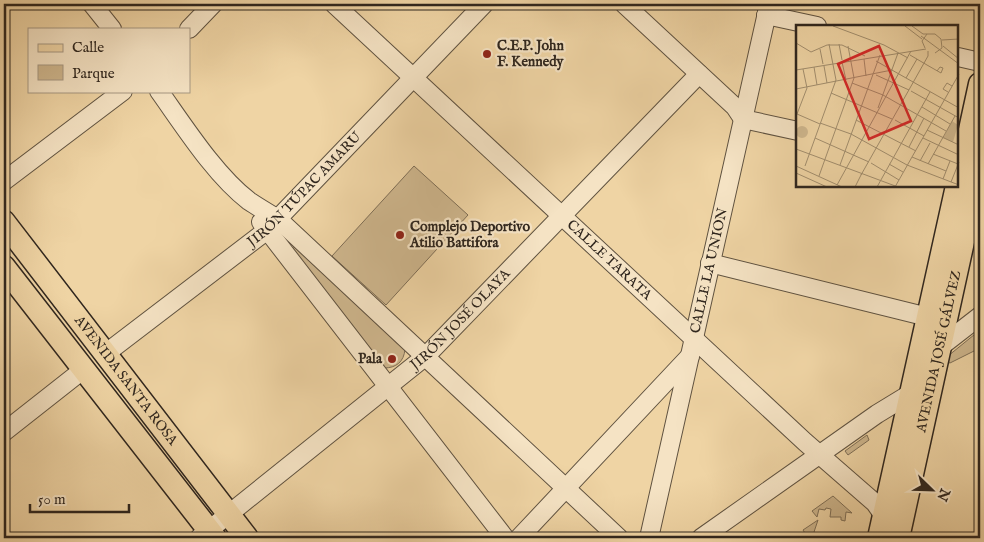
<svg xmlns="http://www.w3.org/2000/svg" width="984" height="542" font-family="'IM FELL English',serif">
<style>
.green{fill:#ceb68d;stroke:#7e6e56}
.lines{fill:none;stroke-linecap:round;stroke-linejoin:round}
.minor-casing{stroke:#5f5240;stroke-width:20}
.major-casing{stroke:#2f261e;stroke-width:25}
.minor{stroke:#f5e3c4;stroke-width:18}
.major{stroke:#efd4a4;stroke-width:22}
.poi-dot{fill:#8f2418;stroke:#f5e3c4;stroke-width:2}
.labels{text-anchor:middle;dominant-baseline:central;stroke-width:4.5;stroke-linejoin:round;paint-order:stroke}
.poi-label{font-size:14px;font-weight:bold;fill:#2f261e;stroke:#f5e3c4;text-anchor:start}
.street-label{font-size:14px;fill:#2f261e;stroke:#f5e3c4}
.inset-road{fill:none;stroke:#a28e6e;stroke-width:1}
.view{fill:#d62828;fill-opacity:0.15;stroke:#d62828;stroke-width:2.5}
.inset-edge{fill:none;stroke:#2f261e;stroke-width:2.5}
</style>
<rect width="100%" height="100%" fill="#efd4a4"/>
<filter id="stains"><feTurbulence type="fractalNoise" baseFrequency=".004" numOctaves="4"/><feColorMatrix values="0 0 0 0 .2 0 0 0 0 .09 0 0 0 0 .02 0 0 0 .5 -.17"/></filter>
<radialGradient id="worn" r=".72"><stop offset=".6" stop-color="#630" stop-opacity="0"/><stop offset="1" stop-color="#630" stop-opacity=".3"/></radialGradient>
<path class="green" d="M414,166l54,49 -82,90 -54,-49z
M296,246l109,103c-1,13 -9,19 -21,19l-93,-118z
M980,330v18l-30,15 -5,-2 3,-5z
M867,435l2,5 -21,15 -3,-4z
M833,496l19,17 -6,-1 -1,9 -4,-1v-3h-11l1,-8 -5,-1 -1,2 -6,-1 -2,8 -5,-6z
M818,520l-6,18h-4l-5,-8z"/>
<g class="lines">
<defs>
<g id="minor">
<path d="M92,4l20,25"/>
<path id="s1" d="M334,4l471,438 70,61 9,13"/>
<path d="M624,4l111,103 8,12 55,12"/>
<path d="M766,15l51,11"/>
<path d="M189,29l24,-25"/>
<path d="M958,57l22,5"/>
<path d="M159,91c25,35 56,84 90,110 9,6 19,12 29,18l341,319"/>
<path d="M4,181l119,-90"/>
<path d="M261,222l244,316"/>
<path d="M710,263l218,54"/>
<path d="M940,347l40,-31"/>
<path id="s2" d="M105,354l161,-123 218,-227"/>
<path d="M4,432l80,-63"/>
<path id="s3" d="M199,538l227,-182 273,-282"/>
<path d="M519,538l171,-182"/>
<path id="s4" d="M649,538l120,-534"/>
<path d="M701,538l176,-124 41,-25"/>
</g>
<g id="major">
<path d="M958,185l22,-101"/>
<path id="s5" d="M4,222l243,316"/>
<path d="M4,267l211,271"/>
<path d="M879,538l78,-352"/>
<path id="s6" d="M898,538l82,-374"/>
</g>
</defs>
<use href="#minor" class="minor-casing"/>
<use href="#major" class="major-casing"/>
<use href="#minor" class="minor"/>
<use href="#major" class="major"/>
</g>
<g class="poi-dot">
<circle cx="487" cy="54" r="5"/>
<circle cx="400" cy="235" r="5"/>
<circle cx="392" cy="359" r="5"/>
</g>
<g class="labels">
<g class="poi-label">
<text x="497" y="46">C.E.P. John<tspan x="497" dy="16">F. Kennedy</tspan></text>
<text x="410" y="227">Complejo Deportivo<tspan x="410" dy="16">Atilio Battifora</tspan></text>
<text x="382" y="359" text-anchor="end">Pala</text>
</g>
<g class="street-label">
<text stroke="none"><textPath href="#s2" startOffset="259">JIRÓN TÚPAC AMARU</textPath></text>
<text stroke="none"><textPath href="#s1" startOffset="376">CALLE TARATA</textPath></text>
<text stroke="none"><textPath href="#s4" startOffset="274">CALLE LA UNION</textPath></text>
<text stroke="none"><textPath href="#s3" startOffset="341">JIRÓN JOSÉ OLAYA</textPath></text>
<text stroke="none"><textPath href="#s6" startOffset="191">AVENIDA JOSÉ GÁLVEZ</textPath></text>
<text stroke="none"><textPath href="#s5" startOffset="200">AVENIDA SANTA ROSA</textPath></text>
</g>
</g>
<g transform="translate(796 25)">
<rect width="162" height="162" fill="#efd4a4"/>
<path d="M156,96l6,4 -5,17 -10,-4zM0 107a6 6 0 1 1 12 0a6 6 0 1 1-12 0Z" fill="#ceb68d"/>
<path class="inset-road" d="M37,1l51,19 24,13M109,1l17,13M116,1l11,8h12l6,5 1,9 -7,5M125,11l38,28M146,15l17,-1M0,18l15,9 16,-7h15l23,11M43,19l3,16M147,21l16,13M129,23l-3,-7 5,-7M24,24l3,15M114,30l17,10 14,8 2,-5 -3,-1 -3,4M68,34l2,17M80,36l83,47M46,37l4,18M28,41l3,17M18,42l3,18M0,45l130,-21M80,50l33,15M110,53l11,-19M56,58l31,12 63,36M0,64l96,-19M115,66l48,27M152,67l-5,-3 4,-6 5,3M35,68l61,26M126,82l28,17M82,83l20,-55M1,89l10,-26 -4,-19M1,89l23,10M60,95l60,31M99,95l29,16M24,98l31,11 56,31 52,20M131,105l32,15M19,113l54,24M127,113l36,17M113,122l15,-29M0,124l102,38M137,129l25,10M116,132l34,14M124,136l10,-18M75,138l28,17M93,139l14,8M132,139l27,-48M44,140l40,-110M0,141l46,21M9,141l31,-86 -7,-36M0,148l31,14M65,150l67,-119v-5M23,151l35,-98 -6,-32M147,154l7,-18M155,157l8,-20M41,160l74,-134M59,162l7,-14M81,162l53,-95M99,162l64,-113"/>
<path class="view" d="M83,21l32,75 -42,18 -31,-75z"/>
<rect width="162" height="162" class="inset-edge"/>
</g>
<rect width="984" height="542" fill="none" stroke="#efd4a4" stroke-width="20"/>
<rect x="5" y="5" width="974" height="532" fill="none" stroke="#2f261e" stroke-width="2.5"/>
<rect x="10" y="10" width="964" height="522" fill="none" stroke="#2f261e"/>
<rect x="28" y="28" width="162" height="65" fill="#f5e3c4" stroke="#a69782"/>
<rect x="38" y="44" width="25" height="8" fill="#efd4a4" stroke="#a69782"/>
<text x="72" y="52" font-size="15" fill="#2f261e">Calle</text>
<rect x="38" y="65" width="25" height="15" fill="#ceb68d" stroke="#a69782"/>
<text x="72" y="78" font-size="15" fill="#2f261e">Parque</text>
<g transform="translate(932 490) rotate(113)" stroke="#f5e3c4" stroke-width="4" paint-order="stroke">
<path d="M0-4L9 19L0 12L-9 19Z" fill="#2f261e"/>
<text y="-8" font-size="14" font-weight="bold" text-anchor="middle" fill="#2f261e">N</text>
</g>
<path d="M30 504v8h99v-8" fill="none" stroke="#2f261e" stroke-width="2.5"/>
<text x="38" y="504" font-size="15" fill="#2f261e" stroke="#f5e3c4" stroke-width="4" paint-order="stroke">50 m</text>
<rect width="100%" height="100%" filter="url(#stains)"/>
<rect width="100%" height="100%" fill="url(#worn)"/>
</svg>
